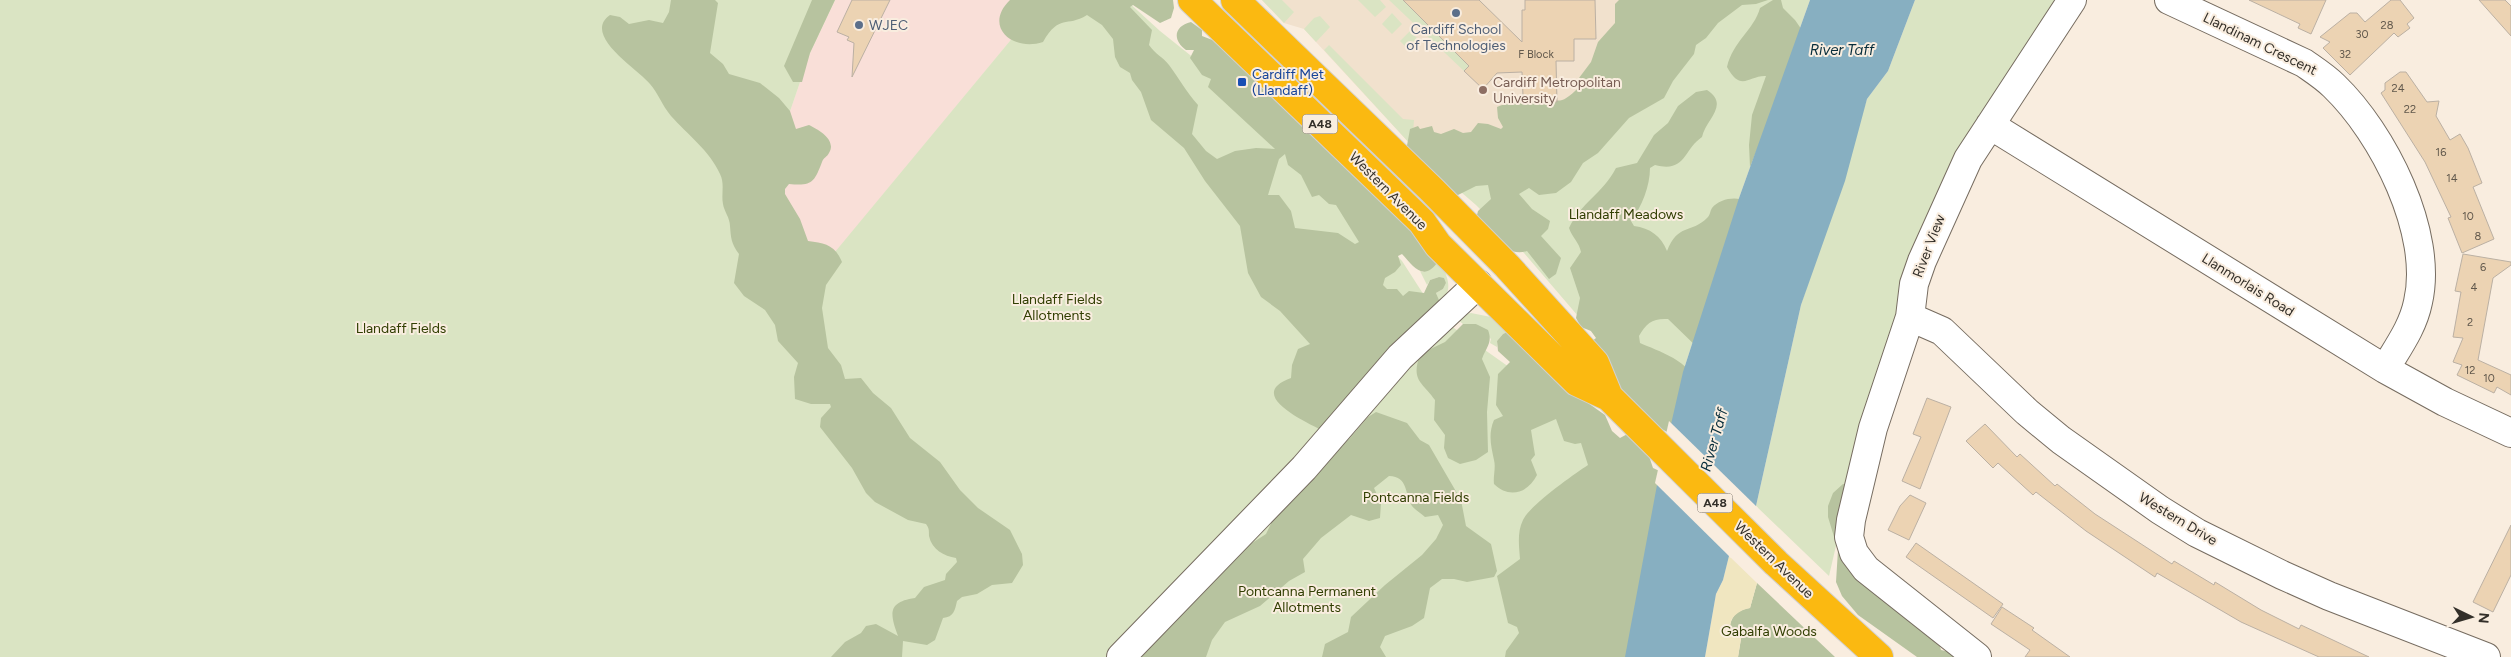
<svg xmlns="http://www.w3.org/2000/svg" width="2511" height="657" font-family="Figtree,sans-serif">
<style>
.commercial{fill:#f9dfd8}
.built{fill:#f1e1cd}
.green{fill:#dae4c3}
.forest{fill:#b7c39f;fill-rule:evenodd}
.sand{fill:#f0e6c0}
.water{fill:#87afc1}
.pier{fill:#f9eddf}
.building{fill:#ecd3b3;stroke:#bbb0a3}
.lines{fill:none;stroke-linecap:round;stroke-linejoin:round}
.minor-casing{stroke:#766c60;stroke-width:30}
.highway-casing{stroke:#d2d1d0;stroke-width:30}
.minor{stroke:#fff;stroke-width:28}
.highway{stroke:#fbb911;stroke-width:28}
.service-dot{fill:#5c6f8a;stroke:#f9eddf;stroke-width:2}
.transit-dot{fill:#1a4fb4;stroke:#f9eddf;stroke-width:2}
.education-dot{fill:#8d6e63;stroke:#f9eddf;stroke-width:2}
.labels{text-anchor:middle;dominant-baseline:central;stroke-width:4;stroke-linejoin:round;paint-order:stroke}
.number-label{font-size:11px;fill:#61584c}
.shield{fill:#f9eddf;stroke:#6e6860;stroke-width:1}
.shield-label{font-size:12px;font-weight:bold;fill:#332f29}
.service-label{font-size:14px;fill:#4e5e75;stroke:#f9eddf;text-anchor:start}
.street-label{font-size:14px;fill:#332f29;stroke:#f9eddf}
.transit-label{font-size:14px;fill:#164399;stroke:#f9eddf;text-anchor:start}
.education-label{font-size:14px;fill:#785e54;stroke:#f9eddf;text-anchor:start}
.park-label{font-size:14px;fill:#313e02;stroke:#f9eddf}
.water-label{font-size:15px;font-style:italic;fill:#072d3b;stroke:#f9eddf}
</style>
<rect width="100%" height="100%" fill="#f9eddf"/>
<path class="commercial" d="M835,0h209l-253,306 -42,-75 61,-178z"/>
<path class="built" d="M1262,0h436l-133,130 -153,16 -108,-117 -20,-6z"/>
<path class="green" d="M0,0h835l-25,53 -61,178 42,74 253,-305h82l34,31 35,28 192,186 15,16 29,45 20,20 140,99 34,232h-1625z
M1262,0h20l12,12 -10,11z
M1358,0h22l6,7 -11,10z
M1389,0h14l73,58 -12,13z
M1698,0h112l-71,198 -56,174 -21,42 -138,-161 -48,-48 -51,-44 103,4z
M1915,0h143l-158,310 -49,171 -22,95 -73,-70 45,-201 66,-206 21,-28z
M1392,13l10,11 -10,10 -10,-10z
M1320,16l10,11 -14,15 -12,-13 10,-11z
M1410,31l11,11 -10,10 -11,-11z
M1329,45l74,74 11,1 -2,26 -88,-96z
M1439,260c9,17 15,29 1,44l-4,-11 7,-4 3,-6 -7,-6 -9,3 -3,5 -7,-14 3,1z
M1471,313l25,5 15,12 -8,4 -6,7v6l-7,-4 1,-4 -15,-15h-13l-6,-5 6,-4z"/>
<path class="forest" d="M671,0h44l3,3 -8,50 13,11 6,10 31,9 19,15 11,13 6,18 13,-4c10,5 28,15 20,28 -2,4 -5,4 -7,9 -8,21 -10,24 -33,22l-4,5v5l15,25 8,22c17,2 27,4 34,21l-16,23 -4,23 6,40 13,17 4,14 16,-1 12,15 18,15 19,30 30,24 20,28 18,18 32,22 12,24 1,11 -11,18 -20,2 -15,9 -15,3 -5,4c-2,9 -3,16 -14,17l-8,22 -8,5 -24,-4 -1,16h-71l14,-15 16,-9 5,-7 10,-2 22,12c-8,-22 -11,-34 17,-38l9,-11 21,-7 1,-6 11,-12 -1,-4c-12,-2 -24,-8 -27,-22 0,-6 0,-8 -3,-12l-18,-4 -33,-18 -9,-9 -14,-25 -32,-41 1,-9 10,-11 -1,-3h-19l-16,-5 -1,-22 4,-14 -20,-22 -3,-16 -10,-15 -21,-14 -10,-13 5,-29c-8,-11 -8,-16 -9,-28 0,-8 -6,-15 -7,-22 -2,-10 2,-20 -3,-30 -10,-23 -33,-40 -49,-58 -9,-11 -13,-23 -21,-32 -11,-14 -69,-49 -40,-69l10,2 9,7 20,-4 14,3 6,-11z
M812,0h23l-25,53 -8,29h-9l-9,-16z
M1010,0h163l1,8 -3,10 -11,5 -27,-18 -3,2 22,23 -3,15c6,9 14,12 20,20 10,13 17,27 29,40l-6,29 14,17 11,8 18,-8 21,-3 19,1 -67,-62 3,-8 -9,-4 -12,-17 4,-8h-8c-14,-10 -12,-24 5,-28l11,8v6l13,5 119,102 105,117c-15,23 -25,7 -37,-6l-4,2 3,9 -6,7 -10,6 -2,7 4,4h10l6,7 6,-5 15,2 6,-13 9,-3 5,1 2,5 -3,6 -7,4 8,19 -121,119c-16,-9 -79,-36 -32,-53l1,-13 6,-16 12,-5 -30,-33 -19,-14 -13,-24 -8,-47 -35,-45 -21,-33 -33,-28 -10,-28 -9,-12 -2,-7 -10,-6 -5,-10 -2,-18 -11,-14 -15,-10c-21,13 -27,-2 -44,27 -31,10 -60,-16 -33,-42zM1285,154l3,11 13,10 11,22 7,-2 10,9 7,1 23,37 -4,2 -17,-11 -43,-5 -4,-17 -12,-16h-11l11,-36z
M1619,0h149l-12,4 -14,1 -24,18 -12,15 -10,7 -2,9 -21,27 -9,17 -35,20 -31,35 -15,10 -12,19 -15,11 -17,2 -10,-7 -10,6 13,15 18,12 -2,8 -7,7 20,22 -5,16 -7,5 -22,-28c-22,7 -38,-18 -51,-32l2,-8 13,-12 -3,-14 -12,1 -20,10 -50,-45 4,-22 8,-3 2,3 12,-3 2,6 7,2 13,-5 9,4 8,-1 7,-9 10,1 13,5 2,-2 -5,-9 -1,-11c10,-5 17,-3 27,-4 4,-1 8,-4 12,-4 22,-3 21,11 43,-12v-9l12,-16 7,-20 17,-19v-19z
M1773,0h8l2,8 12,12 9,13 -54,134 -1,-22 3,-30 14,-39c-17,-1 -25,17 -39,-9 6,-26 27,-37 33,-59z
M1707,90c23,15 -1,29 -5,47 -19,13 -16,36 -47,28l-5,3c0,18 -8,38 -19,53l3,5c16,2 27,10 33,25 11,-28 24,-17 40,-33 3,-2 3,-7 5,-10 6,-8 19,-11 28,-9l-40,151 -32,-31c-15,-1 -22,4 -29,17l1,7c18,8 63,22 53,49 -6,14 -18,28 -26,40l-22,-13 -2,-8 -7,-5 -2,-5h-7l-16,-18 -25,-37 10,-8 -5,-7 -10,-4 -5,-9 4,-20 -10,-30 11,-16c-2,-10 -9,-15 -12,-24 12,-25 34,-35 47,-60l21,-5 17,-28 14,-12 10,-17 18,-14z
M1463,324h13l12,6c5,13 -2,17 -6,29l8,18 -3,35 1,40 -12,8 -16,4 -12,-6 -4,-10 1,-13 -11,-15 1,-20c-14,-19 -24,-19 -15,-46l25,-12z
M1511,330l70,59 7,14 17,12 7,16 8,7 13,-7 15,22 5,15 13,6 -31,183h-130l1,-6 13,-18 -2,-6 -9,-4 -11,-47 23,-17c-1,-13 -3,-27 3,-39 7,-15 50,-45 65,-55l-7,-22 -6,1 -11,-3 -8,-22 -25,11 4,25 -4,5 6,15c-9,18 -28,24 -43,9 -1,-7 2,-17 0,-24 -3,-14 -6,-26 0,-40l9,-4 -7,-11 2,-31 12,-12 -12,-11 -1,-10 6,-7z
M1376,412l31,11 13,17 9,5 32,55 5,26 25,18 6,27 -3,6 -27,5 -13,-3h-12l-12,9 -6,30 -12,8 -27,10 -5,11 6,10h-64l3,-13 23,-12 3,-15 34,-32 37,-30 14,-16 7,-14 -5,-10 -13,2c-4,-4 -10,-7 -13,-11 -8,-13 -3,-29 -23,-30l-15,12 7,15 -1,15 -11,3 -18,-6 -30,23 -18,21 2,13 -16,9 -29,25 -35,16 -13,18 -6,17h-69l109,-110 20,-13 11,-23 23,-18 20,-29 30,-26 18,-21z
M1843,484h13v52l82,103 3,11 32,7h-56l-59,-42 -16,-19 -6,-14 2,-32 -10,-33v-11l5,-13z
M1757,583l78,74h-97l4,-24h-6l-6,-8c3,-11 8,-15 20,-17z"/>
<path class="sand" d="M1729,556l28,27 -7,25c-12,2 -28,14 -14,25l6,-1 -4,25h-33l11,-63 7,-14z"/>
<path class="water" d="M1810,0h105l-27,71 -21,28 -22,82 -44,124 -45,201 -15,34 -12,16 -6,24 -7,14 -11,63h-80l32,-172 26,-113 56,-174z"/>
<path class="pier" d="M1669,421l89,87 -15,33 -12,17 -76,-75z"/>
<path class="building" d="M852,0h38l-38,77 2,-34 -7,-3 2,-3 -12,-5z
M1403,0h76l43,42v-32h3v-10h70l1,39h-22v22h-18l1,41 -34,-6 -1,-24 -25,1 -14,16 -19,-18 5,-5z
M2249,0h77l-15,34 -13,-6 2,-4z
M2391,0h9l14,18 -7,6 3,4 -12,9 -4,-4 -44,42 -27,-27 7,-6 -10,-5 30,-24h7l8,9z
M2479,0h26l6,6v30z
M2400,72h6l21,30 12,-1 -3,15 14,24 10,-6 8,14 14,35 -9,4 21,52 -32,14 -14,-35 3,-1 -26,-55 -44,-69 4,-3v-7z
M2463,254l48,8v3l-18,13 -15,82 33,15v20l-14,-8 -3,6 -37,-18 5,-10 -9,-3 10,-24 -10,-1 8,-45 -6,-1z
M1927,398l24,9 -31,82 -18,-8 19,-44 -8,-3z
M1985,424l32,33 3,-3 35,32 2,-2 38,30 77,50 2,-3 40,24 1,-3 46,28 38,19 2,-4 68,32h-50l-78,-35 -84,-49 -2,4 -69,-46 -50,-39 -3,3 -35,-32 -5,5 -27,-27z
M1910,495l16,8 -17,37 -21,-10 12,-24z
M2511,525v50l-18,37 -20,-10z
M1916,543l87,61 -10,14 -87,-61z
M2002,607l32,21 -2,2 38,27h-45l5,-7 -39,-26z"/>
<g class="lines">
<defs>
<path id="minor" d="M2169,0l135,63c10,7 21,14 30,23 49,47 100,147 84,216 -5,25 -20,45 -33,67
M1990,125l395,244 60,33 66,31
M1910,317l32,14 85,81 34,28 99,70 37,23 85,42 47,21 157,61
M1121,657l183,-189 96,-111 78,-73
M1977,657l-111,-88 -12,-16 -5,-16 2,-17 22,-92 37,-111 4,-33 8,-23 46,-102 104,-159"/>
<path id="highway" d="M1192,0l230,222 16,23 139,137 32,15 167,166 103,94
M1235,0l197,190 75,76 88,97 14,34"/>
</defs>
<use href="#minor" class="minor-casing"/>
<use href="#highway" class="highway-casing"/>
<use href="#minor" class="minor"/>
<use href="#highway" class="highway"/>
</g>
<g class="service-dot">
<circle cx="1456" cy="13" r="5"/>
<circle cx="859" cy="25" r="5"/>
</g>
<rect class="transit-dot" x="1237" y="77" width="10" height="10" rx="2.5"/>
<circle class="education-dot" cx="1483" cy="90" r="5"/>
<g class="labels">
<g class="number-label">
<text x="2387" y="25">28</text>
<text x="2362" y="34">30</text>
<text x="1536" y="54">F Block</text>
<text x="2345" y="54">32</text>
<text x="2398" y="88">24</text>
<text x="2410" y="109">22</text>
<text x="2441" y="152">16</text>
<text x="2452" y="178">14</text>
<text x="2468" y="216">10</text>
<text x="2478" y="236">8</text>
<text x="2483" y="267">6</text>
<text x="2474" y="287">4</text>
<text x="2470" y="322">2</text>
<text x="2470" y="370">12</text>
<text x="2489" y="378">10</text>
</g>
<g class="shield">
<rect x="1302.5" y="114.5" width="35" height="19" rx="4"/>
<rect x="1697.5" y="493.5" width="35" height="19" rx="4"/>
</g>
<g class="shield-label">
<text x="1320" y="124">A48</text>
<text x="1715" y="503">A48</text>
</g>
<g class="service-label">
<text x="869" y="25">WJEC</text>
<text x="1456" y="29" text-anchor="middle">Cardiff School<tspan x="1456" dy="16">of Technologies</tspan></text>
</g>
<g class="street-label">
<text transform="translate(2260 44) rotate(26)">Llandinam Crescent</text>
<text transform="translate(1388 191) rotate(45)">Western Avenue</text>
<text transform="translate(1929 246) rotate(-69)">River View</text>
<text transform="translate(2248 285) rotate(32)">Llanmorlais Road</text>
<text transform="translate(2178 519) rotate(31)">Western Drive</text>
<text transform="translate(1774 560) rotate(44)">Western Avenue</text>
</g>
<g class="transit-label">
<text x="1252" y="74">Cardiff Met<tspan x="1252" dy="16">(Llandaff)</tspan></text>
</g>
<g class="education-label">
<text x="1493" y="82">Cardiff Metropolitan<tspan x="1493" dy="16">University</tspan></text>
</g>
<g class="park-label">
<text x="1626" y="214">Llandaff Meadows</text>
<text x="1057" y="299">Llandaff Fields<tspan x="1057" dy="16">Allotments</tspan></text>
<text x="401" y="328">Llandaff Fields</text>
<text x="1416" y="497">Pontcanna Fields</text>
<text x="1307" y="591">Pontcanna Permanent<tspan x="1307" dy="16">Allotments</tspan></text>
<text x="1769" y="631">Gabalfa Woods</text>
</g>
<g class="water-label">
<text x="1842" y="50">River Taff</text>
<text transform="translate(1714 440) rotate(-74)">River Taff</text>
</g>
</g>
<g transform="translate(2471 617) rotate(95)" stroke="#f9eddf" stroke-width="4" paint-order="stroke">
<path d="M0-4L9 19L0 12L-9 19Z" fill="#332f29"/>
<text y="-8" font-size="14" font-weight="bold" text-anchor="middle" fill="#332f29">N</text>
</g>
</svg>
